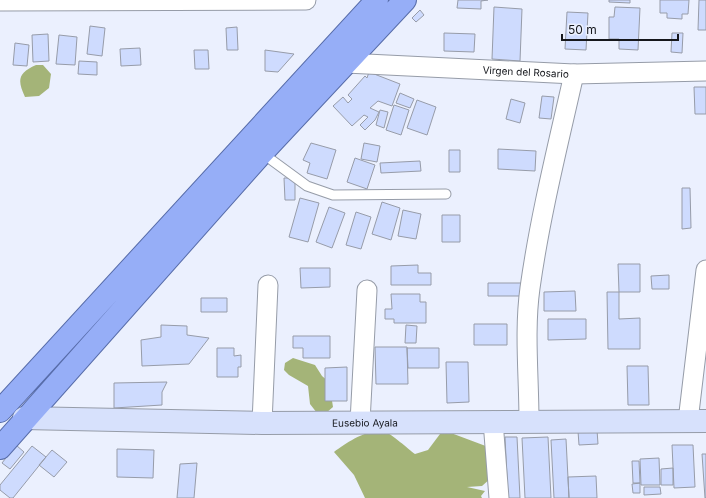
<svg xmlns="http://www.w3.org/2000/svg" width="706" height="498" font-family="Inter,sans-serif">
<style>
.forest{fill:#a4b478}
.building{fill:#cedbfe;stroke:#979ca9}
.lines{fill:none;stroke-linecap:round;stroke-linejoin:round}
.service-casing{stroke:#969ca8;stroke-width:11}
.minor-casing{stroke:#969ca8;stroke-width:21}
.secondary-casing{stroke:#969ca8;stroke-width:24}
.trunk-casing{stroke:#576ca9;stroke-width:24}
.service{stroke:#fff;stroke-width:9}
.minor{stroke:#fff;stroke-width:19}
.secondary{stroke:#d7e1fc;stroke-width:22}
.trunk{stroke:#96aef7;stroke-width:22}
.labels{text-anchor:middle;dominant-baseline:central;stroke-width:3;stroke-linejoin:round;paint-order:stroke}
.street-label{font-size:10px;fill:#15171c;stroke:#ebf0fe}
</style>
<rect width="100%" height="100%" fill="#ebf0fe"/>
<path class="forest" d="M36,65h7l8,9 -2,14 -10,8 -14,1c-8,-17 -7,-24 11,-32z
M293,358l22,7 7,11 7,6 4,25 -7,6h-9l-7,-9 -2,-18 -19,-11 -5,-5 1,-7z
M443,430l48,18v30l-9,8 -15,1 18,4 -4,5 1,2h-117l-11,-23 -20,-23c13,-9 33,-24 51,-20 7,2 23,17 30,22l13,-4z"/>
<path class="building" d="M458,0h30l-7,1v8l-24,-1z
M609,0h21v3l-21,-1z
M660,0h29l-1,14h-6v5l-15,-1v-5h-7z
M699,0h7v30h-8z
M494,7l28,2 -2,52 -28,-2z
M615,7l25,1 -2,42 -19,-1v-10h-10v-22h5z
M420,10l4,5 -8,7 -4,-4z
M567,12l21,1 -2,37 -21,-1z
M90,26l15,2 -3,28 -15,-2z
M237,27l1,23h-11l-1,-22z
M444,33l31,1 -1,18 -30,-1z
M672,33h11l-1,20 -11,-1z
M48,34l1,27 -16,1 -1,-27z
M59,35l18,2 -2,28 -19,-1z
M15,43l14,2 -2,21 -14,-1z
M140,48l1,17 -20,1 -1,-17z
M194,50h14l1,19h-14z
M265,50l29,4 -16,18 -13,-1z
M79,61l18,1v13l-19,-1z
M369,72l31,12 -8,22 -14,-5 -8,7 9,4 -4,8 -10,10 -5,-5 8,-8 -4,-2 -12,11 -19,-20 10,-9 5,6 4,-4 -4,-4 17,-19 2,2z
M694,87h12v27h-11z
M400,93l14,6 -4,9 -14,-5z
M542,96l12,1 -3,22 -12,-1z
M511,99l14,4 -5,20 -14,-4z
M417,100l19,7 -9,28 -20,-7z
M394,105l15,5 -8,25 -15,-5z
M380,110l8,2 -4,16 -8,-3z
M311,143l25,7 -9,29 -20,-6 3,-10 -7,-3z
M364,143l16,3 -3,16 -16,-3z
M498,149l38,2 -1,20 -37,-2z
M449,150h11v22h-11z
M355,158l20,7 -8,24 -20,-7z
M420,161l1,10 -40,2 -1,-10z
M284,178h11v22h-10z
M682,188h8l1,40 -9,1z
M300,198l19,5 -11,39 -19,-5z
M382,202l18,6 -9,32 -19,-6z
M329,207l16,6 -13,35 -16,-6z
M403,210l18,4 -5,25 -18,-3z
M356,212l15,5 -10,32 -15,-4z
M442,215h18v27h-18z
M618,264h22v28h-21z
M418,265v8h13v12h-40v-19z
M300,268h30v19l-29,1z
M669,275v14h-17l-1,-13z
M488,283h34v13h-34z
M575,291l1,20h-32v-19z
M607,292h12v27l21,-1v31h-32z
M391,294h29v8h6v21h-32v-4h-9v-10h7z
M201,298h26v14h-26z
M548,319h38v20l-38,1z
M474,324h33v21h-33z
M161,325l26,1v9l22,3 -20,26 -47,2 -1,-26 20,-3z
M406,325l11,1 -1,17h-11z
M293,336h37v22h-27v-10h-10z
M375,347h32l1,37h-32z
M217,348h17v8l7,-1v12h-3v10h-21z
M407,348h32v20h-31z
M446,362h22l1,40 -22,1z
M627,366h21l1,39h-21z
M347,367v34h-22v-33z
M167,382l-5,10v13l-48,3v-25z
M597,430l1,14 -19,1 -1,-14z
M505,437h12l3,61h-12z
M548,437l3,61h-26l-3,-60z
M566,439l3,59h-15l-3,-58z
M16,445l8,7 -14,17 -8,-6z
M672,445h21l2,42 -21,1z
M32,446l14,11 -33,41h-3l-10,-8v-5z
M117,449l37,1 -1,28 -36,-1z
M52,450l15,12 -13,15 -15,-12z
M702,454h4v44h-1z
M659,458l1,27h-19l-1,-26z
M632,461h7l1,22h-7z
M197,463l-3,35h-17l3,-34z
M673,468v17h-12v-16z
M596,476l1,22h-28l-1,-21z
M640,483v10h-7l-1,-9z
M644,487h16l1,7 -17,1z"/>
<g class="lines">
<defs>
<path id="service" d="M262,153l45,33 26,9 113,-1"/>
<g id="minor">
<path d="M0,1l306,-1"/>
<path id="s1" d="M346,63l228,11 132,-3"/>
<path d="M493,421l6,77"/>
<path d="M529,421c0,-44 -5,-90 1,-133 10,-72 28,-143 44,-214"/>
<path d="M688,421l18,-151"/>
<path d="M360,422l7,-132"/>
<path d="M262,423l6,-138"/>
</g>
<g id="secondary">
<path id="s2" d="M24,418l238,5 444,-2"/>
</g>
<path id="trunk" d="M0,411l377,-411
M0,448l262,-295 143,-153"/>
</defs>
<use href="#service" class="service-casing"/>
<use href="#minor" class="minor-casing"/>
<use href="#secondary" class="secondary-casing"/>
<use href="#trunk" class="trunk-casing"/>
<use href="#service" class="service"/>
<use href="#minor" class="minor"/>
<use href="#secondary" class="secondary"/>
<use href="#trunk" class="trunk"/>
</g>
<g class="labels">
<g class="street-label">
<text stroke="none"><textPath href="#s1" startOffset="180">Virgen del Rosario</textPath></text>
<text stroke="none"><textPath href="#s2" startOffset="341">Eusebio Ayala</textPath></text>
</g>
</g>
<path d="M562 34v6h116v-6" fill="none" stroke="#15171c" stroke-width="2"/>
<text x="568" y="34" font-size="12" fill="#15171c" stroke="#ebf0fe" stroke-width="3" paint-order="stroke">50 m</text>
</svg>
